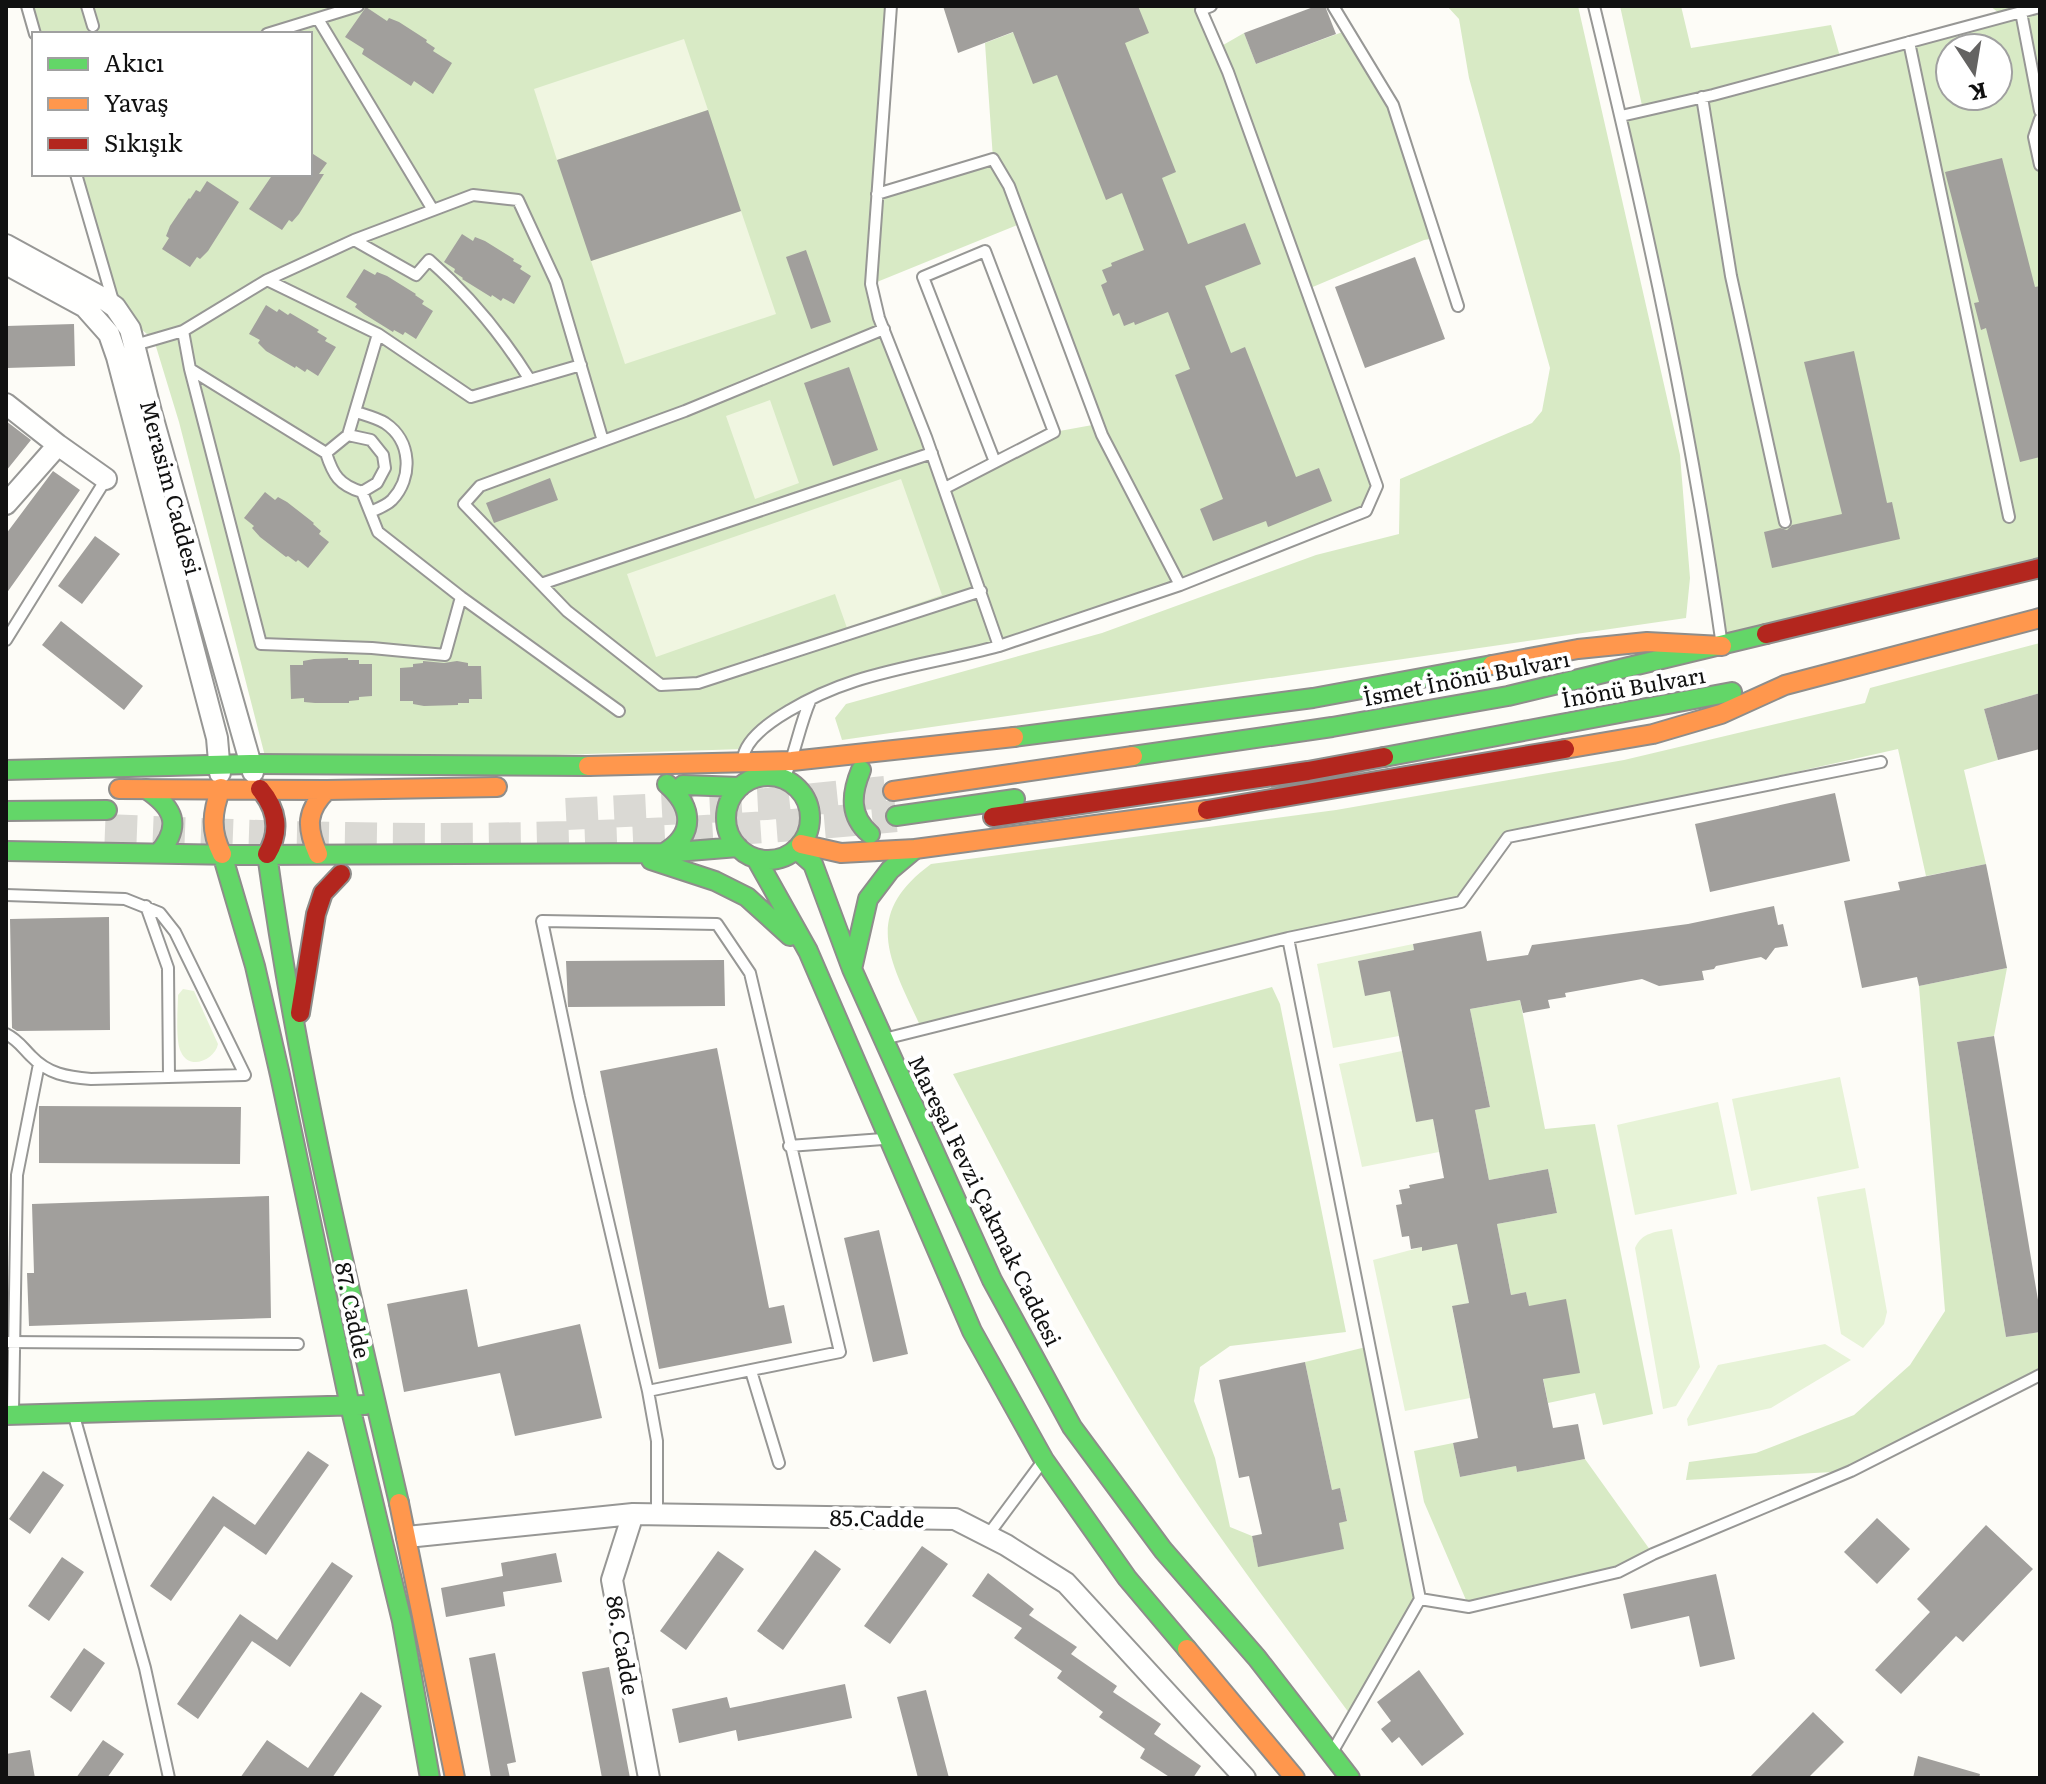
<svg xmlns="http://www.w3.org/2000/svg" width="2046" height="1784" font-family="Literata,serif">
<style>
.green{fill:#e7f3d7}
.forest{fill:#d8eac5;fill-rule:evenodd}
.pitch{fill:#f0f6e1}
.building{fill:#a19f9c}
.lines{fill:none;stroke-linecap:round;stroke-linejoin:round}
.primary-tunnel{stroke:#dad9d4;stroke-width:32;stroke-dasharray:32 16;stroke-linecap:butt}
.lane-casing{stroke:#979795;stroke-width:14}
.street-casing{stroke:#979795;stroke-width:24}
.fast-casing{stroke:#8e8d8b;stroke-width:22}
.slow-casing{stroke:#8e8d8b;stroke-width:22}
.jam-casing{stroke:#8e8d8b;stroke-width:22}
.lane{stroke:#fffffe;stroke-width:10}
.street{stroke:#fffffe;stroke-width:20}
.fast{stroke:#63d668;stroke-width:18}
.slow{stroke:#ff974d;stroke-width:18}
.jam{stroke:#b3261e;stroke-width:18}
.labels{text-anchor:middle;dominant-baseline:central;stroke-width:8;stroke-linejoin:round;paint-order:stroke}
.street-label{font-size:22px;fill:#111;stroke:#fff}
</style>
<rect width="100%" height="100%" fill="#fdfcf7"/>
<path class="green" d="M1413,944l1,6 -56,11 32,30 9,45 -66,12 -16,-84z
M183,989l11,2 24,53c-3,16 -29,27 -37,8 -6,-11 -3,-44 -3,-57z
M1402,1051l14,70 17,-2 6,33 -77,15 -23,-103z
M1840,1077l19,91 -108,23 -19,-92z
M1718,1102l19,92 -102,21 -18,-90z
M1865,1188l22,124 -3,12 -21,24 -22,-14 -24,-137z
M1672,1229l28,138 -24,39 -13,3 -28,-161c7,-16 21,-16 37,-19z
M1455,1233l14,70 -17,4 18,91 -65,13 -32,-151 49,-13v3z
M1825,1344l26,16 -80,48 -83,18 -1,-7 31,-54z"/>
<path class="forest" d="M27,6h864l-14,187 116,-34 -8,-116 97,-37h116l20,42 26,-15 12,31 92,-34 45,75 43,133 -12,2 -116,49 69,197 -11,25 -367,135 -145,35 -87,43 -23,25 -477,15 -88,-342 -25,-82 -39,-33 -39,-133h234v-140h-275zM1022,223l76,201 -44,8 -109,56 -73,-204z
M1447,6h131l102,449 10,123 -4,40 -844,122 -7,-22 11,-14 256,-71 214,-78 83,-21 1,-55 132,-56 10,-12 8,-43 -81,-290 -10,-59z
M1620,6h61l10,42 140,-23 10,35 162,-44 -13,-10h50v562l-318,78 -7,-50 -94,-480 22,-6zM1950,48h48v48h-48z
M2040,643v50l-56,16 14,51 -34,10 22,94 -60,12 -28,-127 -390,88 -47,65 -539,128c-30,-68 -63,-113 9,-166l405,-54 288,-50 241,-57 5,-15z
M2007,968l-13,68 -37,6 49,295 34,-5v43l-189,96 -165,9 3,-18 67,-9 98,-38 56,-50 35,-54 -26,-325z
M1272,987l8,17 66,328 -116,14 -30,21 -6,34 21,57 15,69 22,9 6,30 85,-17 -4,-26 8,-3 -7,-31 -8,1 -27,-128 65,-16 50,253 -68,118c-69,-94 -141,-187 -203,-287 -72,-114 -132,-236 -196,-356z
M1520,1000l25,129 50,-5 58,290 -50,11 -8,-32 -47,10 -22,-111 -15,3 -14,-71 60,-11 -9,-44 -59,11 -14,-70 15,-3 -20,-98z
M1453,1443l7,34 56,-11 1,6 68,-13 68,95 -35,18 -149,35 -45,-105 -10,-51z"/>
<path class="pitch" d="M684,39l24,71 -151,50 -23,-71z
M741,211l35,103 -151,50 -34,-103z
M770,400l29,83 -44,16 -29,-83z
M901,479l41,116 -95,33 -12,-34 -179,63 -29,-83z"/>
<path class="building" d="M943,6h195l11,27 -24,10 51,129 -14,6 26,66 57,-21 16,41 -56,22 26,67 14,-6 51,130 23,-9 13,33 -64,26 -2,-6 -53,20 -13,-32 23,-10 -48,-124 15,-6 -22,-57 -33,13 -1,-3 -10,4 -5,-13 -6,3 -12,-31 6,-3 -5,-12 10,-4 -1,-3 33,-13 -22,-57 -16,7 -49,-125 -24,9 -20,-52 -55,21z
M1316,6h9l11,28 -80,30 -12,-31z
M366,7l21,14 2,-3 10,4 28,18 -1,2 9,6 -2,3 19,12 -19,31 -19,-13 -3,5 -49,-32 2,-5 -19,-12z
M708,110l33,101 -150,50 -34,-101z
M310,152l17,11 -8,11h5l-25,40 -7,8 -3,-2 -7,10 -33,-21 24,-35h37z
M2002,158l33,129 5,-1v171l-20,5 -34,-134 -5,2 -7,-27 5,-1 -34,-130z
M207,181l32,21 -31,49 -8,8 -3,-2 -7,10 -28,-18 7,-11 -3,-2 4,-10 19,-28 1,1 6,-9 4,2z
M462,234l11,7 2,-4 10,4 29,18 -1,2 9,5 -2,3 11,7 -17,28 -11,-6 -2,3 -9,-6 -1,2 -29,-18 1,-1 -9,-6 1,-3 -11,-7z
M806,250l25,72 -20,7 -25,-72z
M1415,257l30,82 -80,29 -30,-81z
M364,269l11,6 2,-3 10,4 29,18 -1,1 9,6 -2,3 11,7 -17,28 -11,-7 -2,3 -9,-5 -1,2 -29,-18 -9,-7 2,-3 -11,-7z
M266,305l11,7 2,-3 9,6 2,-2 29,17 -2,2 10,6 -2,3 11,6 -18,29 -11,-7 -2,3 -9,-6 -1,2 -29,-17 -8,-8 2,-3 -11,-6z
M74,324l1,42 -69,2v-42z
M1854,351l33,152 5,-1 8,37 -128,29 -8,-36 16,-4 7,2 5,-5 50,-11 -38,-152z
M849,367l29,83 -45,16 -29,-83z
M6,421l25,19 -25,31z
M53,471l27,19 -74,104v-60z
M550,478l8,22 -64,23 -8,-20z
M265,492l10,8 3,-3 9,5 27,21 -1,1 8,7 -2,3 10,8 -21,26 -10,-8 -2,2 -8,-6 -2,1 -26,-20 -8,-9 2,-2 -10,-8z
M95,536l25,18 -38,50 -24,-18z
M61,621l82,65 -19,24 -82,-65z
M348,658v2h11v4h13v32l-13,1v3l-10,1v2h-34l-11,-1v-4l-13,1 -1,-34h13v-4l11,-2z
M423,661l21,2 13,-2 11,2v3h13l1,33h-13v4h-11v2l-34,1 -11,-2v-3h-13v-33l13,-1v-3l10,-1z
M2040,693v56l-42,11 -14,-51z
M1835,793l15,68 -140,31 -15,-68z
M1986,864l21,104 -88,18 -2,-9 -55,11 -18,-87 56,-11 -2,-8z
M1774,906l4,19 5,-1 5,22 -13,2 -9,12 -5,-3 -45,9 -2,3 -12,2 2,9 -45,6 -17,-7 -77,14 1,4 -18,3 2,8 -27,5 -3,-13 -50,9 20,98 -15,3 14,70 59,-11 9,44 -60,11 14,71 15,-3 3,14 37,-7 14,74 -37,6 10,49 25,-4 7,35 -68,13 -1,-6 -56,11 -7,-34 25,-5 -26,-132 17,-3 -12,-59 -35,7v-4l-11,2 -2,-13 -7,1 -6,-32 6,-1 -3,-14 11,-2 -1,-3 35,-7 -11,-59 -17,3 -26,-131 -25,5 -7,-35 56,-11 -1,-6 68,-13 6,30 41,-6 4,-10 156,-21z
M109,917l1,113 -93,1 -5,-3 -2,-109z
M724,960l1,46 -157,1 -2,-46z
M1994,1036l46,276v20l-34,5 -49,-295z
M717,1048l52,260 15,-3 8,38 -133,26 -59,-298z
M39,1106l202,1 -1,57 -201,-1z
M269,1196l2,122 -242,8 -2,-53h7l-2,-69z
M879,1230l29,124 -35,8 -29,-124z
M467,1289l11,58 102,-23 22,94 -87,18 -15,-63 -96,19 -17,-88z
M1305,1362l27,128 8,-2 7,33 -8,2 5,26 -86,18 -6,-31 10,-2 -13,-58 -10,2 -20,-98z
M308,1451l21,14 -63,90 -42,-29 -53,75 -21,-15 63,-90 42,29z
M43,1471l21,14 -34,49 -21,-15z
M1877,1518l33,31 -33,35 -33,-32z
M1986,1525l47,44 -70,73 -7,-6 -55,58 -26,-24 55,-58 -13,-13z
M922,1546l26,18 -58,80 -26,-18z
M815,1550l26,19 -58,81 -26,-19z
M718,1551l26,18 -58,81 -26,-19z
M556,1553l6,29 -59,10 2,14 -59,11 -5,-29 62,-12 -2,-13z
M62,1557l22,15 -35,49 -21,-15z
M332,1562l21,14 -63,91 -38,-26 -54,78 -21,-15 63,-90 37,26z
M988,1573l46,36 -5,6 48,32 -6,7 46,32 -4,6 48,32 -7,10 47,32 -8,12h-22l-31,-20 5,-9 -46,-32 4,-5 -46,-34 5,-7 -48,-33 8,-10 -50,-32z
M1716,1574l19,85 -35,8 -11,-51 -58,13 -8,-35z
M84,1648l21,15 -34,49 -21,-15z
M495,1653l21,109 -9,2 3,14h-19l-22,-120z
M609,1667l21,111h-28l-20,-106z
M1419,1670l45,64 -42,32 -23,-29 -7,6 -11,-14 10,-8 -14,-19z
M845,1684l7,34 -114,23 -2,-11 -57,13 -7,-34 55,-12 3,11z
M926,1690l23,88h-31l-21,-81z
M361,1692l21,14 -50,72h-92l27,-38 41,28z
M1813,1712l31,30 -36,36h-59z
M103,1740l21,14 -17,24h-31z
M30,1750l5,28h-29v-24z
M1918,1756l62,18 -1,4h-66z"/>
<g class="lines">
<path class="primary-tunnel" d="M566,814l200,-10 127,-13
M105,830c79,3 158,7 237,8 185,4 370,-4 554,-22"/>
<defs>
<path id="lane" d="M27,6l8,28
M87,6l6,20
M1333,6l60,99 65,201
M1594,6c51,210 97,419 127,633
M2021,12l19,99
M318,19l115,191
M267,34l91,-28
M1909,42l100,475
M1702,97l29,179 54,246
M1621,116l92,-21 327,-88
M2040,119l-6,18 6,28
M76,174l37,127
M877,194l116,-35 16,27 93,249 78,150 -181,61
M354,240l62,35 13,-15c40,35 73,75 101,120
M267,280l111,54
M884,329l-199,82 -205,75 -16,18 103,107 94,74 37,-2 283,-92
M135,345l48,-14
M190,369l136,84c7,22 13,32 36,39l15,-9 8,-15 -2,-13 -12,-15 -23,-5 30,-101 93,63 110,-32
M356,412c9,3 21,6 29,11 27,18 28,55 7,77 -6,6 -15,9 -22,12
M603,441l-47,-159 -38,-82 -45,-5 -119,45 -87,40 -84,51 7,38 71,275 111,4 73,7 16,-58 158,114
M326,453l22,-18
M945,488l109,-56 -69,-181 -62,26 72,185
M362,492l16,40 83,65
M541,584l391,-131
M1180,585l186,-74 11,-25 -149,-414 -27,-62 10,-4
M6,640l100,-161
M743,759c3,-34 81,-68 112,-78 47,-15 97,-22 144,-35l-73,-209 -47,-119 -8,-34 20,-278
M784,779c11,-25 15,-52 26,-78
M6,895l119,4 35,14 15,19 70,143 -154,4c-24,-2 -43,-5 -60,-23 -9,-9 -13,-16 -25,-22
M146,906l22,62 1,109
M1288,938l132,661
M888,1038l400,-100 173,-36 47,-65 373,-75
M789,1146l94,-7
M6,1342l292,2
M751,1371l28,92
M648,1391l192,-39 -90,-379 -33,-49 -175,-3 37,176 69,294 9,50v74
M13,1411l4,-236 22,-111
M74,1416l71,252 24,110
M988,1535l52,-70
M1334,1749l86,-150 49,8 149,-35 35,-18 198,-83 189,-96"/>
<path id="street" d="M6,245l95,52 14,10 15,22 21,83 102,360
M6,264l79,43 24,27 8,23 100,381 3,35
M6,404l52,41 48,34
M6,504l52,-59
M633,1514l-21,66 37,198
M407,1537l226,-23 322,5 51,26 60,38 179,195"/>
<path id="fast" d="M1014,737l299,-39 179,-33
M1133,756l199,-29 176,-31 258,-62
M1384,757l348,-65
M6,770l244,-6 338,2
M861,770c-10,24 -12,46 9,64
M726 818a42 42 0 1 1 84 0a42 42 0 1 1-84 0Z
M683,785l57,2
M146,789c28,19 36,36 13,64
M6,811l101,-1
M896,816l119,-17
M796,849l17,15 39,105 140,311 80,147 91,123 94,108 93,120
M6,851l231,4 427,-2 74,-6
M664,853c32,-19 29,-46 3,-69
M222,854l33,112 25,109 70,331 52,215 28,157
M267,854c30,219 82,433 132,649
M651,860l64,21 32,16 43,39
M757,860l51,91 164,380 72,129 83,118 60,71
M852,969l16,-70 22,-29 25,-21
M6,1415l359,-10"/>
<path id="slow" d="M1492,665l86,-16 69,-7 75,4
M1565,749l88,-15 68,-20 64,-29 255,-67
M588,766l204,-5 222,-24
M221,788c-9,24 -11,43 1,66
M119,789l208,1 170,-3
M893,791l240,-35
M801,844l40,9 74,-4 292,-39
M318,854c-12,-27 -12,-43 9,-64
M399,1503l56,275
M1187,1649l108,129"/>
<path id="jam" d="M1766,634l274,-66
M260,789c17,20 21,42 7,65
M1207,810l358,-61
M993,817l315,-46 76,-14
M300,1013l16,-99 7,-21 18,-19"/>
</defs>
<use href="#lane" class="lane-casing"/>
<use href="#street" class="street-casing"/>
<use href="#fast" class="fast-casing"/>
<use href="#slow" class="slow-casing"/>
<use href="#jam" class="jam-casing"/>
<use href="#lane" class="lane"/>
<use href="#street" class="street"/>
<use href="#fast" class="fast"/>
<use href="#slow" class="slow"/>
<use href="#jam" class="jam"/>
</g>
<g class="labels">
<g class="street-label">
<text transform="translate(172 487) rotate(75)">Merasim Caddesi</text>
<text transform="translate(1466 677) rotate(-11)">İsmet İnönü Bulvarı</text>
<text transform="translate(1633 686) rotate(-10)">İnönü Bulvarı</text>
<text transform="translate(986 1200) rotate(64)">Mareşal Fevzi Çakmak Caddesi</text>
<text transform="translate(354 1310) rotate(78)">87. Cadde</text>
<text transform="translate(877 1517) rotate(1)">85.Cadde</text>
<text transform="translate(624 1645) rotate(80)">86. Cadde</text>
</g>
</g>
<rect width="2046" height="1784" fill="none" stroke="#111111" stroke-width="16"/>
<rect x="32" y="32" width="280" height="144" fill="#ffffff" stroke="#a0a0a0" stroke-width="2"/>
<rect x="48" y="58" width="40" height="12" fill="#63d668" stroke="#a0a0a0" stroke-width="2"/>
<text x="104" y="72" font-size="24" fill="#111111">Akıcı</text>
<rect x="48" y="98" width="40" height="12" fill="#ff974d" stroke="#a0a0a0" stroke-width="2"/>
<text x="104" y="112" font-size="24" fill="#111111">Yavaş</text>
<rect x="48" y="138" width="40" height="12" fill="#b3261e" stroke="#a0a0a0" stroke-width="2"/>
<text x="104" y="152" font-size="24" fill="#111111">Sıkışık</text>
<g transform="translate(1974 72) rotate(168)"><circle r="38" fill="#ffffff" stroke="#a0a0a0" stroke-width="2"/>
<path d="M0-6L14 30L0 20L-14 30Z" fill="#646362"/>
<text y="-12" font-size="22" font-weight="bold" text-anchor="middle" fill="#111111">K</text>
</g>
</svg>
